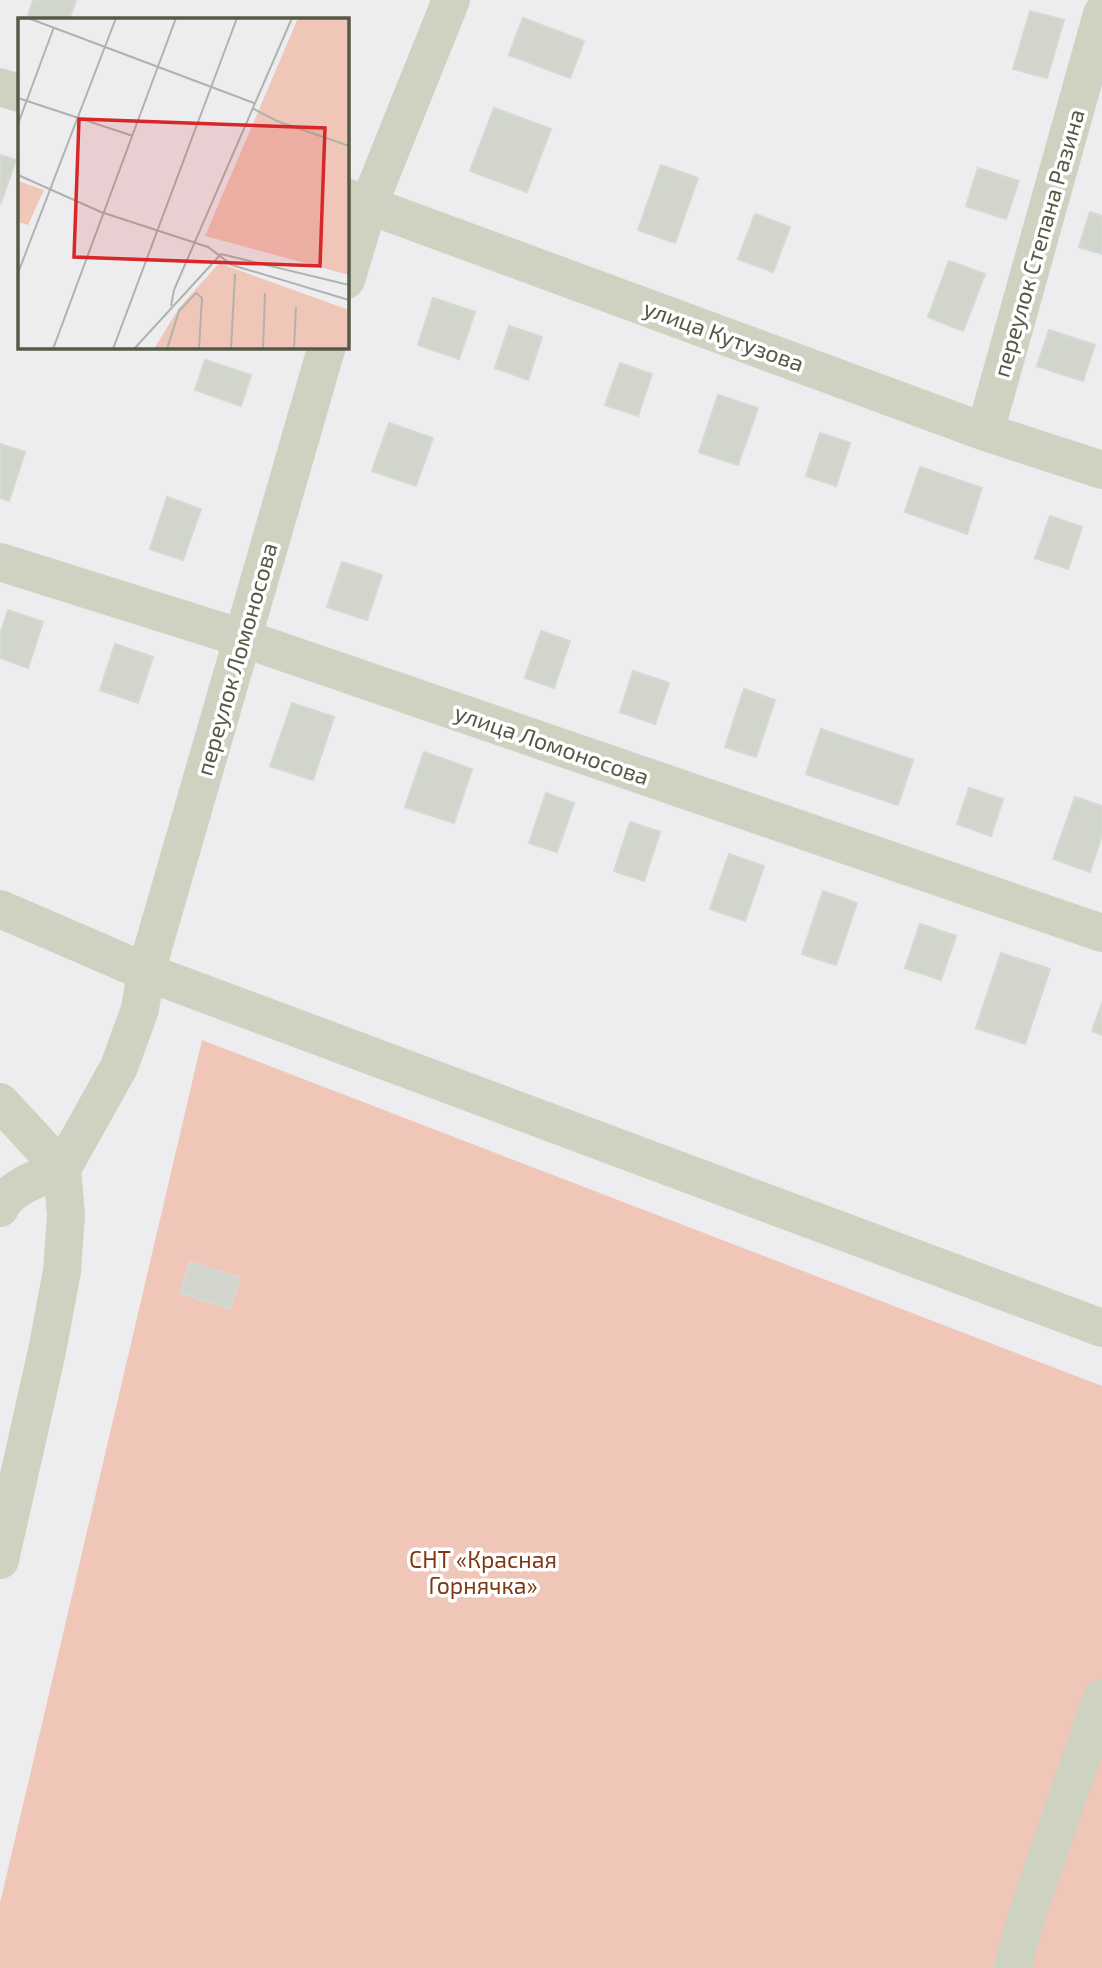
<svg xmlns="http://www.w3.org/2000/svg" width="1102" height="1968" font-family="'Exo 2',sans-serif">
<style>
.green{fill:#f0c6b9}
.building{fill:#d1d5cc;stroke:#d4d9d1;stroke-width:2}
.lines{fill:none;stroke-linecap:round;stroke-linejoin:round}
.minor{stroke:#cdd3c0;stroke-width:38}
.labels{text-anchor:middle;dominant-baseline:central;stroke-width:7;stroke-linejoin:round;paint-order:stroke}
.street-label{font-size:23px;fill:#545b45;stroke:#fff}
.park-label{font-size:23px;fill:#7f3813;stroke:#fff}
.inset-road{fill:none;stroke:#b0b3ac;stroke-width:2}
.view{fill:#d62828;fill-opacity:0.15;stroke:#d62828;stroke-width:3.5}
.inset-edge{fill:none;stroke:#545b45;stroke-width:3.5}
</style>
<rect width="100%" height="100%" fill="#ededf0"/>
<path class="green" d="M202,1040l900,346v582h-1102v-65z"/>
<path class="building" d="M33,0h43l-7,19h-42z
M1030,11l34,9 -17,58 -34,-9z
M523,18l61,23 -14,37 -61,-23z
M494,108l57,21 -24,63 -57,-21z
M0,155l16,5 -15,43 -1,-1z
M661,165l37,13 -23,65 -37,-13z
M978,168l41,13 -13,38 -40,-13z
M1090,212l12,4v38l-23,-7z
M755,214l35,13 -17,45 -35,-13z
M949,261l36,13 -22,57 -35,-14z
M433,298l42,14 -16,47 -41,-14z
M509,326l33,11 -14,43 -33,-12z
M1049,330l46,15 -12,36 -46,-15z
M205,360l46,15 -10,31 -46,-16z
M620,363l32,11 -14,42 -33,-11z
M718,395l40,13 -20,57 -39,-13z
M389,423l44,15 -17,48 -44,-15z
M820,433l30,10 -14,43 -30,-10z
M0,444l25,8 -16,49 -9,-3z
M920,467l62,21 -15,46 -62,-22z
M167,497l34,12 -18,51 -33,-11z
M1050,516l32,11 -14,42 -33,-11z
M342,562l40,13 -15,45 -40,-13z
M8,610l35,12 -15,46 -28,-10v-23z
M541,631l29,10 -16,47 -29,-10z
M115,644l38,13 -15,46 -38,-13z
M633,671l36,12 -14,41 -35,-12z
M744,689l31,11 -19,57 -31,-10z
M292,703l42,14 -21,63 -43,-14z
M821,729l92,31 -15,45 -92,-31z
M424,752l48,17 -18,54 -49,-16z
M969,788l34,11 -12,37 -34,-12z
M546,793l28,10 -17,49 -28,-9z
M1075,797l27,9v29l-12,37 -37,-13z
M630,822l30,10 -16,49 -30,-10z
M729,854l35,12 -19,55 -35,-12z
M823,891l34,12 -21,62 -34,-11z
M920,924l36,12 -15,44 -36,-12z
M1001,953l49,16 -25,75 -49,-16z
M1102,1003v32l-10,-4z
M190,1262l50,16 -10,31 -50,-16z"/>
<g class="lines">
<path class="minor" d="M0,87l19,6
M346,197l639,235 117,38
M346,280l23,-76 82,-204
M985,432l117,-418
M0,562l242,76 860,295
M0,909l146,63 956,356
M0,1102l62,67
M0,1208c8,-20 42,-32 62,-39
M0,1560l47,-209 15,-80 4,-56 -4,-46 57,-102 21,-58 6,-37 181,-626
M1013,1968l12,-48 77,-222"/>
</g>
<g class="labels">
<g class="street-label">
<text transform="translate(1038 243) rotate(-74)">переулок Степана Разина</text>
<text transform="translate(724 335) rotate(20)">улица Кутузова</text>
<text transform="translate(236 659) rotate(-74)">переулок Ломоносова</text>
<text transform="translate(552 744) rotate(19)">улица Ломоносова</text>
</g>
<g class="park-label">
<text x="483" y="1559">СНТ «Красная<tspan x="483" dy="26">Горнячка»</tspan></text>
</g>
</g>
<g transform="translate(18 18)">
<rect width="331" height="331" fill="#ededf0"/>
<path d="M280,0h51v257l-144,-39zM0,163l26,9 -16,35 -10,-3zM201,245l130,47v39h-195l25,-41z" fill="#f0c6b9"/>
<path class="inset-road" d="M10,0l226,85M0,80l115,38M234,90l25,13 72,25M0,106l36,-97M0,157l83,37 107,35 24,18 117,35M0,255l98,-255M153,288l3,-16 118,-272M35,331l123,-331M95,331l124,-331M116,331l87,-95 128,31M149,331l12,-38 17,-18 6,5 -3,51M213,331l4,-75M245,331l2,-56M276,331l2,-42"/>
<path class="view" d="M61,101l246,9 -5,138 -246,-9z"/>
<rect width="331" height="331" class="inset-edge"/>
</g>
</svg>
